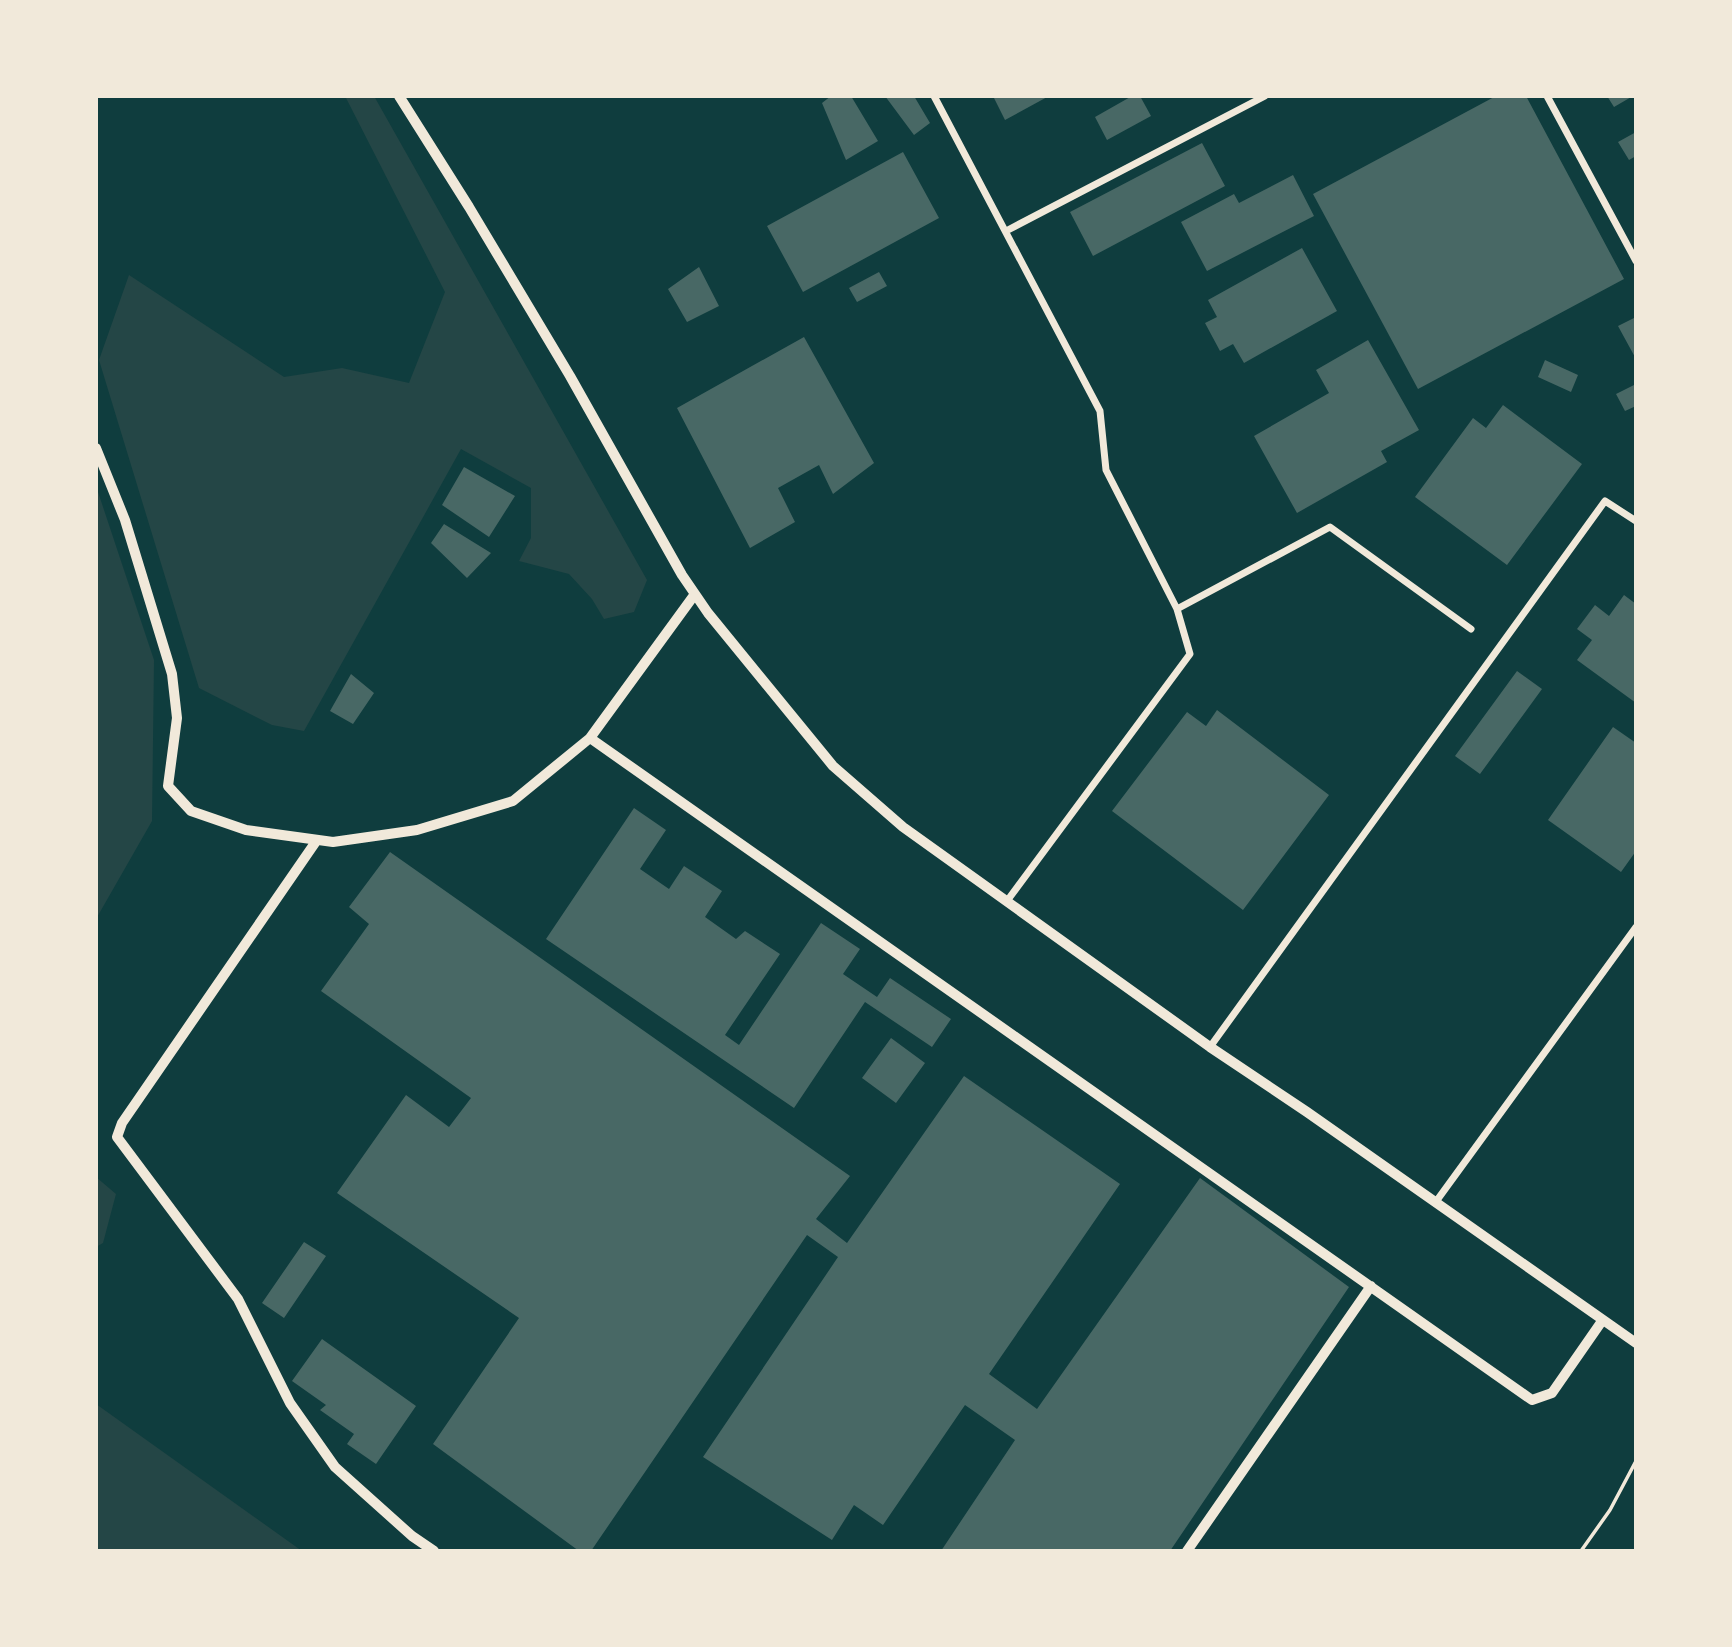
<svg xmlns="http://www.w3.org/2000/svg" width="1732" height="1647" font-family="'Times New Roman',serif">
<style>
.green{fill:#244646}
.building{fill:#486865}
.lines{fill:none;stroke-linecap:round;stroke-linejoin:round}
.path{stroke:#f1e9da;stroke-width:3.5}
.minor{stroke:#f1e9da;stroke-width:7}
.tertiary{stroke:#f1e9da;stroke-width:10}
</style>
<rect width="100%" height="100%" fill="#0f3d3e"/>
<path class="green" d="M345,96h29l273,484 -13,32 -30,7 -12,-20 -23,-25 -50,-13 12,-23v-50l-70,-39 -157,282 -32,-6 -73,-37 -100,-328 30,-85 155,102 58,-9 67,15 36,-91z
M96,486l58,174 -2,161 -56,98z
M96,1177l20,17 -13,49 -7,4z
M96,1404l206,147h-206z"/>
<path class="building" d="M831,96h20l27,45 -32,19 -24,-57z
M885,96h29l16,27 -16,12z
M993,96h56l-44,24z
M1132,96h8l11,20 -44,24 -12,-23z
M1496,96h30l98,183 -206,110 -105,-195z
M1607,96h26l-19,11z
M1636,132v24l-7,4 -11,-18z
M1202,143l23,43 -132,70 -23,-44z
M903,152l36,66 -136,74 -36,-66z
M1293,175l21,41 -107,55 -26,-49 53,-28 5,9z
M1302,248l35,63 -93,52 -11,-19 -13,7 -15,-28 12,-6 -9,-17z
M699,267l20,39 -32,16 -19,-33z
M879,272l8,14 -30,16 -8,-14z
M1636,317v42l-18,-33z
M804,337l70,126 -41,31 -14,-29 -41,23 17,34 -45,26 -73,-140z
M1368,340l51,90 -38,21 6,11 -90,51 -43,-77 75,-43 -13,-23z
M1545,360l33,15 -7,17 -33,-15z
M1636,384v22l-11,5 -9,-17z
M1503,405l79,59 -75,101 -92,-68 58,-79 13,10z
M464,467l51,29 -26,41 -47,-32z
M444,524l47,29 -24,25 -36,-35z
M1624,595l12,9v99l-59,-43 15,-20 -15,-11 18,-24 14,11z
M1517,671l25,18 -62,85 -25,-18z
M351,674l23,19 -21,31 -23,-13z
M1217,710l112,85 -86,115 -131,-99 75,-99 19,14z
M1613,727l23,16v108l-15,21 -73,-52z
M634,808l32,22 -26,39 29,20 15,-23 38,25 -17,26 31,22 9,-8 35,23 -55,81 14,10 82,-122 39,26 -17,25 34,23 13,-19 61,41 -19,28 -67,-45 -71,106 -248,-169z
M390,852l460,324 -34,43 31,24 117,-167 156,108 -131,190 48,35 163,-231 149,109 -179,264h-229l74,-111 -50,-35 -82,120 -29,-20 -22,35 -129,-83 135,-200 -31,-22 -216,316h-12l-146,-107 86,-126 -182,-125 69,-98 43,32 22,-29 -150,-107 48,-67 -20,-17z
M891,1038l34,25 -29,40 -34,-25z
M304,1242l22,14 -42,62 -22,-15z
M322,1339l94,67 -40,58 -29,-20 7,-10 -34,-24 6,-5 -34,-24z"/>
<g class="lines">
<path class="path" d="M1581,1551l29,-41 26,-49"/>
<path class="minor" d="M934,96l166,315 6,59 71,139 13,45 -183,247
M1547,96l89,165
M1006,231l259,-135
M1177,609l153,-82 141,102
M1210,1047l395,-546 31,20
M1435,1203l201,-276"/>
<path class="tertiary" d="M399,96l70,111 101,169 112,199 26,38 125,153 70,61 307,220 97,65 329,231
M96,448l29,72 47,154 5,44 -9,68 23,25 55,19 87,12 84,-12 96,-29 77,-63 105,-144
M590,738l942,662 20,-7 50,-72
M317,840l-195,283 -5,14 121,162 52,104 45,64 77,69 22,15
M1187,1551l184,-265"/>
</g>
<rect width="1732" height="1647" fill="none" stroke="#f1e9da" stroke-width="196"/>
</svg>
